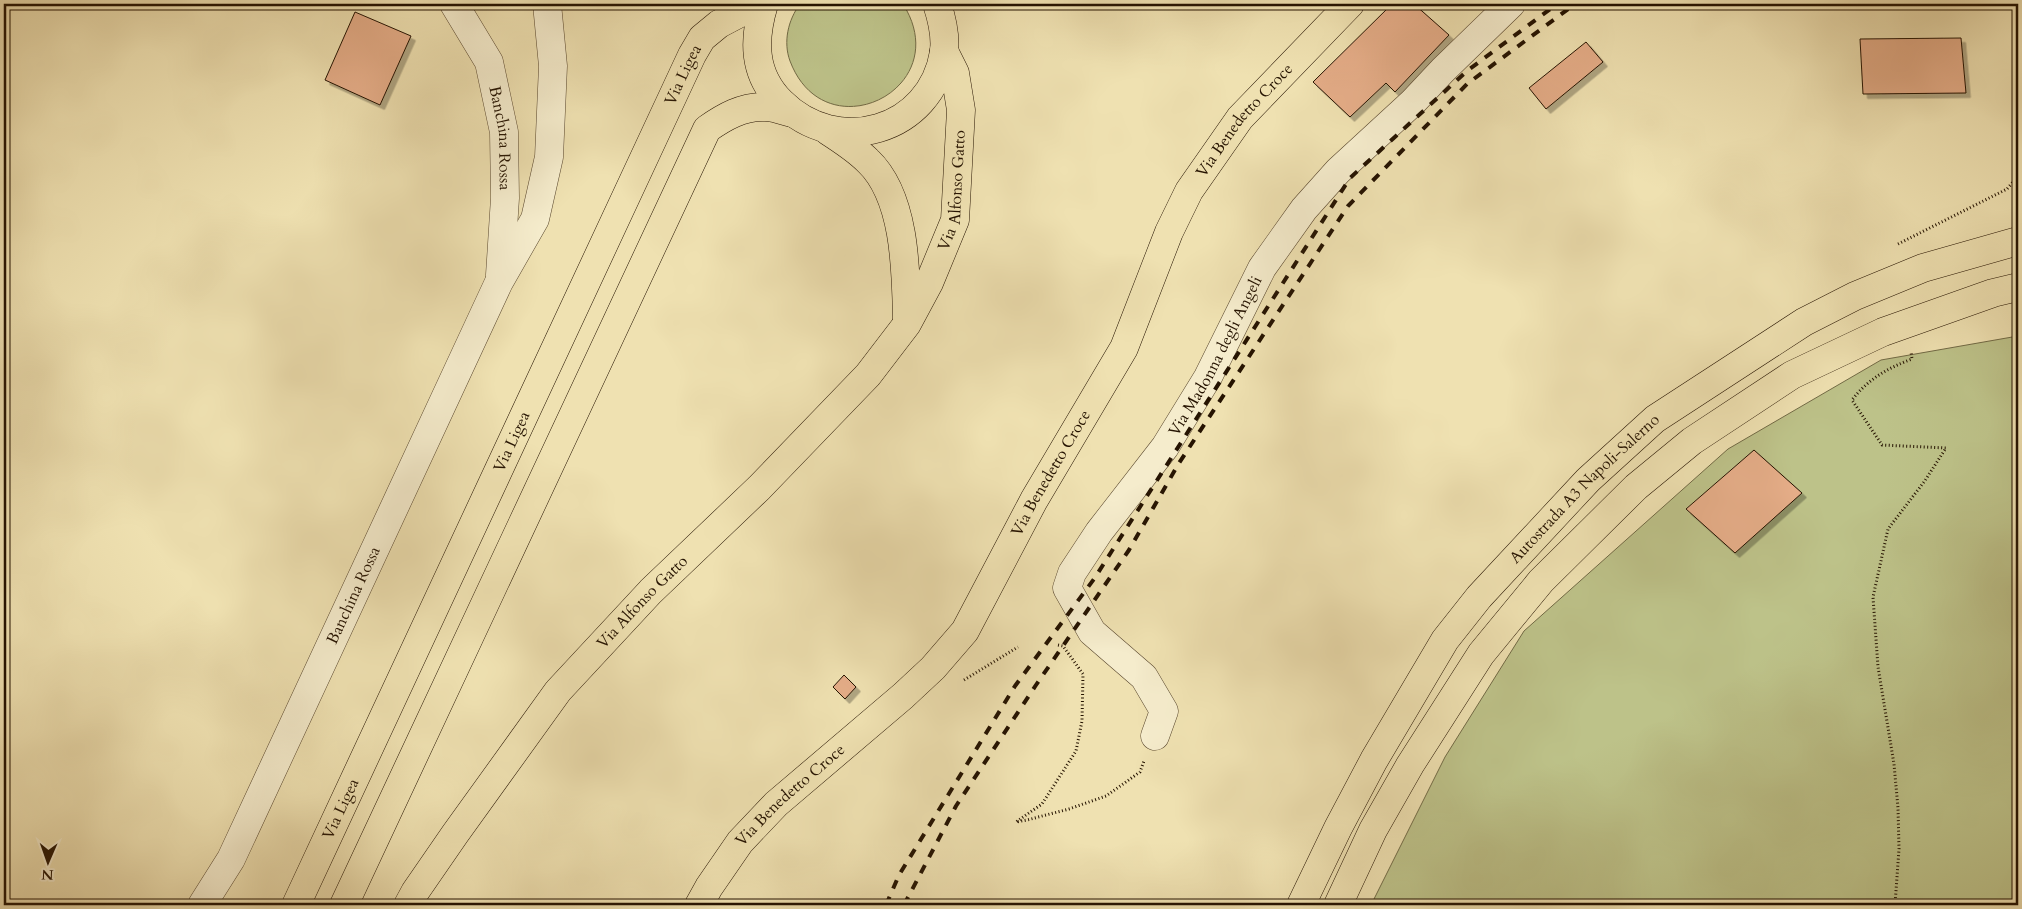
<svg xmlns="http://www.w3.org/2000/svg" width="2022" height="909" font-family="Cardo,serif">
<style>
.green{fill:#bdc289;stroke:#716a45}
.building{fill:#e5ad88;stroke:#251301;filter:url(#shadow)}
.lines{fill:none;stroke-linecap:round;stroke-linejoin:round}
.minor-casing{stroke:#58462d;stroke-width:29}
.major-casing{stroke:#251301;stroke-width:29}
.highway-casing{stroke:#251301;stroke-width:29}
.path{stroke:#251301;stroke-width:3;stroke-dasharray:1 2.5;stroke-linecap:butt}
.minor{stroke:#f5eccc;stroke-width:28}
.major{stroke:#efe1b1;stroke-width:28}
.highway{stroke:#efe1b1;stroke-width:28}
.rail{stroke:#251301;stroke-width:4;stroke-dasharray:9 9;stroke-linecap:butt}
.labels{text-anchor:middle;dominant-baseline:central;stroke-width:4;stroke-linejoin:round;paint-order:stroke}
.street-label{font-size:16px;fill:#251301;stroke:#f5eccc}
</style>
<defs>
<filter id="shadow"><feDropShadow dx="4.5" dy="4.5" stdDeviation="0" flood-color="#0004"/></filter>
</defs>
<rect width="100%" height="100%" fill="#efe1b1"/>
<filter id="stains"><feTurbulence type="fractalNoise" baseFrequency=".004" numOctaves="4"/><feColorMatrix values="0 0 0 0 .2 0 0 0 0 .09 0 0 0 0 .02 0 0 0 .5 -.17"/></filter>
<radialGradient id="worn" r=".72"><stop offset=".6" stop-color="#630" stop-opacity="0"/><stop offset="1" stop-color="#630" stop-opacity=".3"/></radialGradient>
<path class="green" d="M800,4h103c54,85 -78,150 -113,57 -7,-19 -2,-41 10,-57z
M2018,336v569h-647l74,-148 79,-126 204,-182 153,-89z"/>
<path class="building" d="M1392,4h22l35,31 -54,57 -9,-9 -36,34 -37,-35z
M355,12l56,24 -31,69 -55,-25z
M1961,38l5,55 -103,1 -3,-55z
M1586,42l17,20 -57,47 -17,-21z
M1754,450l48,43 -67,60 -49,-44z
M844,675l12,12 -11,12 -12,-12z"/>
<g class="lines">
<defs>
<g id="minor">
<path id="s1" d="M454,4l35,58 15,70 1,66 -5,77"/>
<path id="s2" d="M1155,736l9,-25 -20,-34 -52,-45 -25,-44 5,-15 27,-41 66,-85 43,-70 54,-109 42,-59 34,-38 75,-69 30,-32 68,-66"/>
<path id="s3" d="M202,905l29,-46 268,-577 36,-63 14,-62 4,-91 -6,-62"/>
</g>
<g id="major">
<path d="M764,4c-11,36 -11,70 17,98 56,56 150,30 163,-50 2,-17 -2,-33 -7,-48"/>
<path d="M828,131c14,9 28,18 40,30 38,36 38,111 39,160"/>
<path id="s4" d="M296,905l396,-850 10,-17 17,-14 38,-20"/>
<path d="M344,905l363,-776c17,-12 36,-23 58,-22 9,0 19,4 27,6"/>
<path id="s5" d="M408,905l7,-13 40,-58 103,-143 93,-100 108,-103 109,-113 39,-51 22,-41 26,-63 6,-110 -6,-37 -11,-22"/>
<path id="s6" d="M699,905l10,-18 31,-45 36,-38 127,-108 30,-28 32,-37 69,-131 90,-152 45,-116 20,-41 51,-73 110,-114"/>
</g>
<g id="highway">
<path id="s7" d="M1301,905l37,-77 36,-68 71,-120 34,-43 109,-117 67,-61 149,-97 51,-26 68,-28 95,-27"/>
<path d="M1338,905l35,-75 37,-65 71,-111 60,-73 95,-94 56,-46 100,-66 91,-43 110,-39 25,-6"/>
</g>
</defs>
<use href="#minor" class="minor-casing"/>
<use href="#major" class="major-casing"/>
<use href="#highway" class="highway-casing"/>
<path class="path" d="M1898,244l109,-55 11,-13
M1058,645l5,1 20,28 -1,47 -6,30 -34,53 -26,18 11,-2 42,-11 37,-13 34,-24 4,-11
M964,680l54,-33
M1895,905l4,-56 -1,-41 -4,-44 -16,-97 -5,-70 15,-68 36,-47 22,-34 -64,-3 -30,-45c16,-21 36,-32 60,-41l-1,-7"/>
<use href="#minor" class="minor"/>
<use href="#major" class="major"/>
<use href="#highway" class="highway"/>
<path class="rail" d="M886,905l13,-30 116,-189 79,-107 256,-401 117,-107 90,-67
M904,905l52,-99 80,-121 93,-135 50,-87 169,-257 119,-122 108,-80"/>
</g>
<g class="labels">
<g class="street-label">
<text stroke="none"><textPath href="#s4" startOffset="916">Via Ligea</textPath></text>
<text stroke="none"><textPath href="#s6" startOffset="969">Via Benedetto Croce</textPath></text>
<text stroke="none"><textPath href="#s1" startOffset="145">Banchina Rossa</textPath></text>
<text stroke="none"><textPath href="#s5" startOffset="912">Via Alfonso Gatto</textPath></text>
<text stroke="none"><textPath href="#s2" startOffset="462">Via Madonna degli Angeli</textPath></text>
<text stroke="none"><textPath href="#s4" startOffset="511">Via Ligea</textPath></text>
<text stroke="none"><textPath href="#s6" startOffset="564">Via Benedetto Croce</textPath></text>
<text stroke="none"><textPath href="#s7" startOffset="508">Autostrada A3 Napoli-Salerno</textPath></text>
<text stroke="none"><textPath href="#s3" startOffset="345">Banchina Rossa</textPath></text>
<text stroke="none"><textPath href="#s5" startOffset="384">Via Alfonso Gatto</textPath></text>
<text stroke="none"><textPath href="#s6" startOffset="144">Via Benedetto Croce</textPath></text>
<text stroke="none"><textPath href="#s4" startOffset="106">Via Ligea</textPath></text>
</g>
</g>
<rect width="2022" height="909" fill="none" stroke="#efe1b1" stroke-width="20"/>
<rect x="5" y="5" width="2012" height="899" fill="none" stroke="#251301" stroke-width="2.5"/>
<rect x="10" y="10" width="2002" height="889" fill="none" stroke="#251301"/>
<g transform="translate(48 862) rotate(182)" stroke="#f5eccc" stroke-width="4" paint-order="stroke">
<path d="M0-4L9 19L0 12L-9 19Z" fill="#251301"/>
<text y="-8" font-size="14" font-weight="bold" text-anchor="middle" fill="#251301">N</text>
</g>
<rect width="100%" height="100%" filter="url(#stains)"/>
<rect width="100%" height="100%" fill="url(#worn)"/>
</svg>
